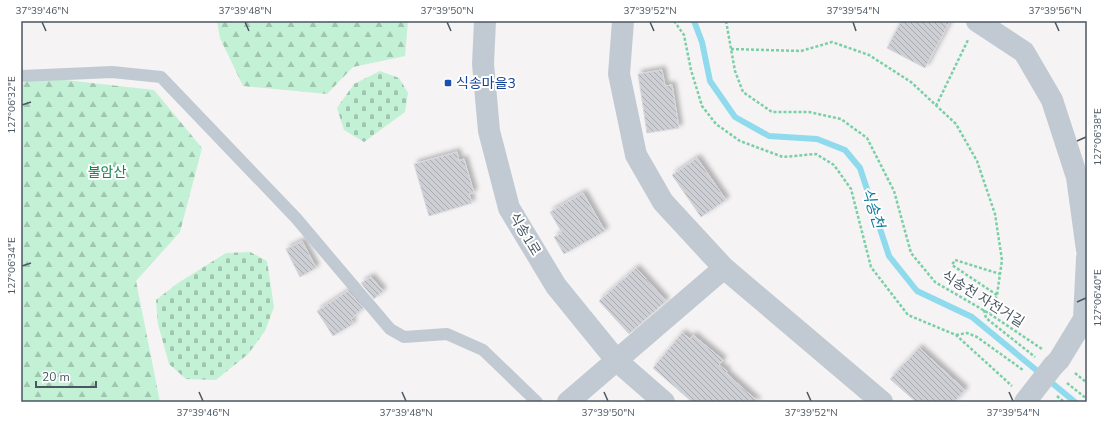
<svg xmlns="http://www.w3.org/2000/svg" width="1108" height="423" font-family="'Nunito Sans','Noto Sans KR',sans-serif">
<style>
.forest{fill:url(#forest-firs)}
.cemetery{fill:url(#cemetery-stones)}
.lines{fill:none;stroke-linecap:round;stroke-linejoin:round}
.stream{stroke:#90daee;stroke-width:6}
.building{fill:url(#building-back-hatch);stroke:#d7d9de;filter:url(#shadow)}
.path{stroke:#7ad0a6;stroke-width:2.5;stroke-dasharray:3 2;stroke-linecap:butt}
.lane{stroke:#c1cad2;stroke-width:12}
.street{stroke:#c1cad2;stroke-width:22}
.street-bridge{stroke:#c1cad2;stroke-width:22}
.ticks{fill:none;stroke:#4a5661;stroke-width:1.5}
.transit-dot{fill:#1a4fb4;stroke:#fff;stroke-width:1.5}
.labels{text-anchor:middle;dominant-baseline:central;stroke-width:4;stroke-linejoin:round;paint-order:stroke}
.transit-label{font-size:14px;fill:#164399;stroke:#fff;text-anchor:start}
.park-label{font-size:14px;fill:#17864f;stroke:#fff}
.street-label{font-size:14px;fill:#4a5661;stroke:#fff}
.water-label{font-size:15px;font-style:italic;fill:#0c7c9b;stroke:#fff}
.neatline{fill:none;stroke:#4a5661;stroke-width:1.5}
.ticks-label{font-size:10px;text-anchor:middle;fill:#4a5661}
</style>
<defs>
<pattern id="forest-firs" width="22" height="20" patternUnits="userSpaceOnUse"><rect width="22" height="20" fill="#c3f1d5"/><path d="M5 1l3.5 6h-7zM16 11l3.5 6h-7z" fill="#a0c6b0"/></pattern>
<pattern id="cemetery-stones" width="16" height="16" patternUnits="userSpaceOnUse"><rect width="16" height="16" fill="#c3f1d5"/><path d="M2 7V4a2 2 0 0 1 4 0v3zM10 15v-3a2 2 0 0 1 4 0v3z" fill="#a0c6b0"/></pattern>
<pattern id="building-back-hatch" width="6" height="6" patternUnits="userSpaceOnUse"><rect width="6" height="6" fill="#cdcfd5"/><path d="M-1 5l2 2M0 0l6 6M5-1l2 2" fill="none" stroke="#a8abb0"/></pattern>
<filter id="shadow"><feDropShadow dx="3.5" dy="-3.5" stdDeviation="2" flood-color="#0004"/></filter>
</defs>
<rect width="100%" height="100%" fill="#f5f3f3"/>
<path class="forest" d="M217,21h191l-3,35 -52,11 -26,27 -84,-8 -23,-48z
M39,77l115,13 48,58 -22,84 -44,49 24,121h-139v-318z"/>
<path class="cemetery" d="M380,71l19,7 9,15 -3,19 -41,30 -20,-12 -7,-22 17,-24z
M250,252l17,9 7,46 -9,24 -17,23 -32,26 -30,-1 -17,-15 -11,-40 -2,-24 22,-17 48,-30z"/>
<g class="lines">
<path class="stream" d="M694,21l8,21 8,39 25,36 34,19 48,3 28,11 15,18 29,88 28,35 55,26 103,85"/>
</g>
<path class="building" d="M901,21h49l-25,47 -38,-20z
M662,70l3,16 7,-1 7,43 -32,5 -9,-59z
M457,152l2,9 5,-2 10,34 -5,1 3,9 -43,13 -15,-52z
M697,158l29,42 -25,17 -29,-42z
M583,193l22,38 -41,23 -10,-17 8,-4 -12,-21z
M302,241l14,27 -16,9 -14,-28z
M636,268l30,33 -37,33 -30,-33z
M371,277l12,14 -9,8 -13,-16z
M348,291l15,17 -12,11 2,5 -20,12 -16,-25z
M682,333l8,6 3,-4 30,25 -4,5 8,6 -1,2 32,29h-66l-39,-34z
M919,348l46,42 -11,12h-38l-26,-23z"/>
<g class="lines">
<path class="path" d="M674,21l10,14 7,35 11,36 14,18 24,17 43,16 33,-3 18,11 17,24 20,78 37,48 48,20 56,51
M726,21l9,50 8,21 29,20h37l32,7 26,19 27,53 17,62 24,29 55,32 52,35
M731,49l70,2 31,-9 37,13 42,27 45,42 21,37 18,53 7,46 -5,35 -7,19
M936,106l32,-66
M997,295l-45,-30 3,-5 45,14
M984,310l2,8 49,39
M956,335l11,-2 10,4 46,33
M1075,373l12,10
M1067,383l20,16
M1057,396l7,6"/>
<path class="lane" d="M21,76l91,-4 49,5 135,141 94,111 14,8 43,-3 36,16 54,52"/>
<path class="street" d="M485,21l-2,43 6,67 20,77 47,78 61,75 47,41
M623,21l-4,53 17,81 27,47 61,66 158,134
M977,21l47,31 28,48 25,77 10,73
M1053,366l6,-6 25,-41 3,-61
M568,402l156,-134"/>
<path class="street-bridge" d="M1025,402l28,-36"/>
</g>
<path class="ticks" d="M42,22l4,9M245,22l4,9M447,22l4,9M650,22l4,9M853,22l3,9M1055,22l4,9M22,105l9,-3M1077,141l9,-4M22,266l9,-3M1077,302l9,-4M199,392l4,9M402,392l4,9M604,392l4,9M807,392l4,9M1009,392l4,9"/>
<rect class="transit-dot" x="444" y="79" width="8" height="8" rx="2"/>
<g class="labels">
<g class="transit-label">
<text x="456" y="83">식송마을3</text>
</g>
<g class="park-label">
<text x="107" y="172">불암산</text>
</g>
<g class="street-label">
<text transform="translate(525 234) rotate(59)">식송1로</text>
<text transform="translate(983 299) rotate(32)">식송천 자전거길</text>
</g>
<g class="water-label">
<text transform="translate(873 208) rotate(72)">식송천</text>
</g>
</g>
<rect width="1108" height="423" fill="none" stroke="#ffffff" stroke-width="44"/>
<path d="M36 381v6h60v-6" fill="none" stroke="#4a5661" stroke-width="2"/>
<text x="42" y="381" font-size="12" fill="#4a5661" stroke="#ffffff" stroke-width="3" paint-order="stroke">20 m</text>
<rect x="22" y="22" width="1064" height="379" class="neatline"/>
<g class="ticks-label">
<text x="42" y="14">37°39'46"N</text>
<text x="245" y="14">37°39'48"N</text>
<text x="447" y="14">37°39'50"N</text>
<text x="650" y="14">37°39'52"N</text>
<text x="853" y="14">37°39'54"N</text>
<text x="1055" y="14">37°39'56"N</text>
<text transform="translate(11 105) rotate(-90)" y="4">127°06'32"E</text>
<text transform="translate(1097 137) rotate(-90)" y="4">127°06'38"E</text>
<text transform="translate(11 266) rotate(-90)" y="4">127°06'34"E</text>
<text transform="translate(1097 298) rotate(-90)" y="4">127°06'40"E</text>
<text x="203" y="416">37°39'46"N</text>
<text x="406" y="416">37°39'48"N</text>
<text x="608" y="416">37°39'50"N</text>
<text x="811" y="416">37°39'52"N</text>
<text x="1013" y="416">37°39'54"N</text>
</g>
</svg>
